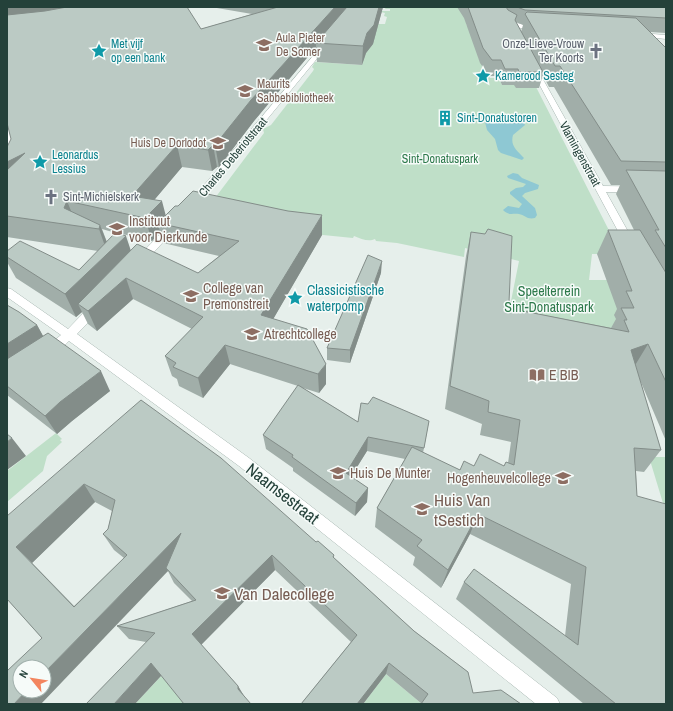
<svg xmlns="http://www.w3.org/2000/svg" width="673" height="711" font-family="'Archivo Narrow',sans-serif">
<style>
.green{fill:#bfdfc8}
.water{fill:#8ec8d3}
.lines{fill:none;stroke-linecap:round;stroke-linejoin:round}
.street-casing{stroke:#a8b7b2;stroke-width:1}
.street{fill:#fff;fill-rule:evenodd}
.wall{fill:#a1aea9;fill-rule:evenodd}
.shaded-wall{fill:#838d89}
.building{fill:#bbcac4;stroke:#838d89;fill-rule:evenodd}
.labels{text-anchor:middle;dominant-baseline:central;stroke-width:3;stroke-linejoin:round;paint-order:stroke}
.far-education-label{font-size:12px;fill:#785e54;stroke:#f6fbf9;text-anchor:start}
.far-culture-label{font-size:12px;fill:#0d838f;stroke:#f6fbf9;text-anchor:start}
.far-worship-label{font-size:12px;fill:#5b616d;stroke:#f6fbf9;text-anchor:end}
.far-street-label{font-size:12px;fill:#24413a;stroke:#f6fbf9}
.far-park-label{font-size:12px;fill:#2d794b;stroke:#f6fbf9}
.education-label{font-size:14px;fill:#785e54;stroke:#f6fbf9;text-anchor:start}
.culture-label{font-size:14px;fill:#0d838f;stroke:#f6fbf9;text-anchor:start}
.park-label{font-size:14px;fill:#2d794b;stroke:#f6fbf9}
.near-street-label{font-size:17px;fill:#24413a;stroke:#f6fbf9}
.near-education-label{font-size:17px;fill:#785e54;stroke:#f6fbf9;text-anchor:start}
</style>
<rect width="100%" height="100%" fill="#e6efeb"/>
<path class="green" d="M386,7h73l14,16h-7l1,3h13l-2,31 7,13h22l2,2 -22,1 3,5h9l3,7h33l86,169h-29l-3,26h18l4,10h8l2,41h-116l14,-70 -54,-13 -1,9 -67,-14 -21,-2 -1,-2c-6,3 -14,0 -21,-3l-1,2 -50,-5 -88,-35 49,-65 -1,-4 8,-4 42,-54 1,-2 -2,-2 3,-5 47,3 1,-3 -17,-2 28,-22 3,-14h8l2,-7 -3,-1 1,-3 -4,-1v-1h9v-2h-5z
M56,433l6,6 -2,1 2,2 -15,14 -4,15 -36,31v-31z
M649,457h17v56z
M166,671l19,33h-50z
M386,674l36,30h-59z"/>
<path class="water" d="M501,116l11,1 12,6 1,2 -12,10c-3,11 4,15 11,23l-2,2 -21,-7 -3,-3 -3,-11 -8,-9 -2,-8 5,-4z
M513,173l5,1 4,4 17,7 -1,4 -13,4 -3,3 13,12 2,7 -2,3c-8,2 -10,-3 -16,-4 -7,-1 -10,2 -16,-4l5,-4 11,2 3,-4 -12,-10v-2l6,-4 7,-1 3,-3 -18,-6 -1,-2z"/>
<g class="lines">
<defs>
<path id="street" d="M494,7h6l9,10 8,6 25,6c-4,2 -7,2 -12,1 -17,-2 -26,-9 -36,-23z
M639,33l27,2v4l-29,-3 -1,-1z
M324,43l5,1 -134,163h-6l-2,-2 2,-2z
M533,65l3,2 67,119 63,1v6l-60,-1 29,52 -1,2h-8l-96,-179z
M7,125l4,2 8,34 -8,19 -4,3v-13l4,-9 -4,-17z
M173,223l3,1 2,2 -2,2 -33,36h-8l-1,-2 1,-2 35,-36z
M7,288l4,1 57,40 24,-25h8l2,3 -2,3 -23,24 172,124 308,240 3,6h-24l-297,-238 -170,-125c-7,6 -16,17 -25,14l-2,-3 2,-3 17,-14 -54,-38z"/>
</defs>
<use href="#street" class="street-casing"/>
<use href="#street" class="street"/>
</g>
<path class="wall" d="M211,7h172l-10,37 -7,9 -4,12 -45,-3 -1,-15 -62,74 -35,46h-2l-5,4 -30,-4 -28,33 11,15 157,20 -49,84 53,65 -7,9 -16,-5 55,34 71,-1 -6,32 37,17 14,-4h30l2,-4 2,1 3,-21 -31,-7 2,-11 -37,-15 21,-153 5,-24 38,70 4,4 5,4 93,18 5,-9 -2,-4 3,-6 -20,-55 11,-24h26l-18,-36 4,-9h-9l-57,-98h-5l-6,-12 -4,13h-23l-2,-3h-12l-4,-9h-9l-9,-13 -16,-45 -7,-11h209v26l-16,-1 16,16v393l-26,-61 21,70 -17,22 -8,-1 1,25 29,208h-82l-128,-105 8,-17 101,54 6,-52 -101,-50 -29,54 -28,-23 2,-8 -40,-30 2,-19 28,-49 -38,-8 -16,26 17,11 -1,14 -12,14 -62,-45v-3l-27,-19 -3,-14 35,-49 -68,-22 -27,34 -24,-12 -2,-7 -5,-3 -7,-20 27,-27 -59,-30 -36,32 -9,-7 -6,-12 -6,5 -60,-39 -9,-16v-11l72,19 19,-19 -91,-14v-90l194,-118 51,-15zM516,22l7,3 -2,7zM102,229l14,4 -9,9zM160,232l3,11 56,13 -21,17 -68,-22 -12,-18 34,8z
M381,273l-31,90 -23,-3v-12z
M7,305l30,20 6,11 67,55 -38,30 -15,13 -50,-39z
M141,400l175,142 18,13v3l80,73 54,41 -46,32 -36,-30 -23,30h-62l50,-62 -76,-72 -74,75 37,41 6,10 -98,-54 -17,-3 -12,-13 75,-25 -18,-18 -6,-12 -126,67 -35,-39zM95,502l17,9 -4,18 -5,5 11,16 10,8 -50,48 -42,-43z"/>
<path class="shaded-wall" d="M19,7h63l-75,19v-18z
M335,7h16l-35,36v4l-62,74 -35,46 -4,-22 36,-45z
M379,7h4l-10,37 -7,9 -4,12 1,-19 4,-13z
M177,145l5,22 -42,50 -8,-21z
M213,145l4,22 -5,4 -4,-21z
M7,150l18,3 -18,36z
M67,201l9,22 -12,-15z
M162,201l6,23 -10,-1 2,9 -8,9 -7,-23z
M322,215v20l-58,100 -3,-20z
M100,225l9,23 -2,4 -8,-23z
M126,236l8,24 -56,44 4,8 -6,5 -11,-23z
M382,261l-1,12 -31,90v-13z
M126,278l7,21 -36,32 -9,-20z
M37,325l11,20 -41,27v-28z
M648,344l-14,23 -3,-17z
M225,345l5,19 -27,34 -5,-20z
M326,364v20l-7,9 -1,-19z
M101,371l9,20 -38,30 -15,13 -12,-18 15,-14z
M368,437l-1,14 -22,35 1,-13z
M12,438l14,18 -19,14v-28z
M84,484l11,18 -63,61 56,57 -72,-73z
M368,488l-1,14 -12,14 1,-13z
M478,514l-8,20 -29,54 7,-18z
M181,533l-15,35 2,3 -127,133h-27l12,-13h18v-18z
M272,555l3,15 -75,76 -8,-12z
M151,663l11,12 -27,29h-21z
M389,663l-3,11 -23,30h-6z
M238,686l6,10 -6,-7z"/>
<path class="building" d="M7,7h12l-12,1z
M67,7h120l14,22 77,-22h57l-84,93 -36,45h-2l-5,5 -31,-5 -45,51 30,5 -17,17 -78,-17 -3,7 36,17 -1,4 -92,-13v-46l18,-17 -18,9v-15l4,-8 -4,-16v-108l38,-4z
M347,7h32l-5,18 -7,8 -4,13 -47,-3z
M468,7h38l2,3 9,5 -2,5 28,52h-24l-1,-3h-13l-4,-9h-9l-9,-12z
M517,7h149v11l-141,-8z
M527,12l109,6 30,30v114l-45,-1 -61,-95h-5l-30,-52z
M626,170l40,1v77l-11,-18h4z
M193,191l95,20 34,4 -61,100 46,14 19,35 -8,10 -93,-29 -27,33 -25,-11 3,-4 -11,-7 38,-39 -77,-39 -38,33 -10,-7 59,-60 61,29 41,-32 -81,-18 17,-17h3z
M488,229l24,7 -3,66h4v4l5,1v3l111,22 -5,-12h3l-6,-12h13l-8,-17h6l-24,-61h32l26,43v109l-18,-38 -17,6 30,100 -27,-2 3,48 29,8v200h-50l-152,-122 10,-13 104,76 8,-78 -108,-53 -30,56 -31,-24 5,-6 -45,-32 35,-61 48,23 4,-9 10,5 6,-12 24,12 2,-4 8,3 6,-45 -32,-8 1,-11 -39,-15 21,-154 14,2z
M116,232l10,4 -61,58 -58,-37v-6l13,-10 59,29z
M368,255l14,6 -32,89 -23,-2z
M7,305l12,7 18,13 -30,19z
M48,333l53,38 -41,31 -15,14 -38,-30v-27z
M298,385l60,37 3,-19 7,1 5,-7 56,24 -5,27 -56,-11 -22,36 22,15 -12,15 -64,-46 1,-2 -30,-20z
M141,400l80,58 95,84 2,-1 16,14 -1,2 81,74 54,41 5,21 28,-3 20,14h-100l7,-10 -39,-31 -32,41h-56l56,-69 -85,-80 -80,79 46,52v3l13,15h-67l-33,-41 -37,41h-28l69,-71 -38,-7 79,-26 -30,-32 15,-35 -137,140v-6h-24v24h6l-12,13h-7v-33l35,-33 -35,-39v-83zM84,484l31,16 -7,29 -5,5 24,21 -53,52 -58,-60z
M7,434l5,4 -5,4z"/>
<defs>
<symbol id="university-bare" viewBox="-9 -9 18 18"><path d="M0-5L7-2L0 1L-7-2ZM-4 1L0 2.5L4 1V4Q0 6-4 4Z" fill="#8d6e63" stroke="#f6fbf9" stroke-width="2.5" paint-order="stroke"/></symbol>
<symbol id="sight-bare" viewBox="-9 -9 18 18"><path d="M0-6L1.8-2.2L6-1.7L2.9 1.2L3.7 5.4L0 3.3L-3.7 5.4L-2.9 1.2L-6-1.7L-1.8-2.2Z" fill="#0f9aa8" stroke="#f6fbf9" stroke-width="2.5" paint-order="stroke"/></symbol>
<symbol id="church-bare" viewBox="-9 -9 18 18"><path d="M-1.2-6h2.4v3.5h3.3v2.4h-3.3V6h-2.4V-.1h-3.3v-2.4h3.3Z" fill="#6b7280" stroke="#f6fbf9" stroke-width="2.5" paint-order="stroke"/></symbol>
<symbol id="building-bare" viewBox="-9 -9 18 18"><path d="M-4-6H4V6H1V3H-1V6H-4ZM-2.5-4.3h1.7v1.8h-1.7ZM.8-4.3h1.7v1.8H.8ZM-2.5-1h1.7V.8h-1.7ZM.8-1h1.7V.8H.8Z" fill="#0f9aa8" stroke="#f6fbf9" stroke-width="2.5" paint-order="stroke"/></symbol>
<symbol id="library-bare" viewBox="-9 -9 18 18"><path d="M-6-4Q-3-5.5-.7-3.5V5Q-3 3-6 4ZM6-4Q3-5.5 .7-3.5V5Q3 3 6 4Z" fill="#8d6e63" stroke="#f6fbf9" stroke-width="2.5" paint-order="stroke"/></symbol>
</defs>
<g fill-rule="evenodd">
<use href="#university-bare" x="253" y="34" width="22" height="22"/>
<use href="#sight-bare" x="88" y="40" width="22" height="22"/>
<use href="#church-bare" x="585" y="40" width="22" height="22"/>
<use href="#sight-bare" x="472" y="65" width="22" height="22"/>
<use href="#university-bare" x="234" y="80" width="22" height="22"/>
<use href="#building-bare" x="434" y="107" width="22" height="22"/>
<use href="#university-bare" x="207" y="132" width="22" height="22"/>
<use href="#sight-bare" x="29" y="151" width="22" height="22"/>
<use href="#church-bare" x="40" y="186" width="22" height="22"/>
<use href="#university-bare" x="106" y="218" width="22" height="22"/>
<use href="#university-bare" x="180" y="285" width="22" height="22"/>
<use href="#sight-bare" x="284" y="287" width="22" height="22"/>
<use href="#university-bare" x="241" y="323" width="22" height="22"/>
<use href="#library-bare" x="526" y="364" width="22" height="22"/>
<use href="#university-bare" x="327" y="462" width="22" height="22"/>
<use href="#university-bare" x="552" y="467" width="22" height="22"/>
<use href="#university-bare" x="411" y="498" width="22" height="22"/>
<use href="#university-bare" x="211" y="582" width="22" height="22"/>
</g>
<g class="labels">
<g class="far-education-label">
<text x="276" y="38">Aula Pieter<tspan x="276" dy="14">De Somer</tspan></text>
<text x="257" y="84">Maurits<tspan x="257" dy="14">Sabbebibliotheek</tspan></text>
<text x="206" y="143" text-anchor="end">Huis De Dorlodot</text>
</g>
<g class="far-culture-label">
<text x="111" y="44">Met vijf<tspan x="111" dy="14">op een bank</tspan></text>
<text x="495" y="76">Kamerood Sesteg</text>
<text x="457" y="118">Sint-Donatustoren</text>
<text x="52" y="155">Leonardus<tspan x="52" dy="14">Lessius</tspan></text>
</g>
<g class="far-worship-label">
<text x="584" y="44">Onze-Lieve-Vrouw<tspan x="584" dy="14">Ter Koorts</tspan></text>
<text x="63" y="197" text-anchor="start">Sint-Michielskerk</text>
</g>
<g class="far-street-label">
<text transform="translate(580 154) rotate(61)">Vlamingenstraat</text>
<text transform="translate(233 157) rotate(-50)">Charles Deberiotstraat</text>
</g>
<g class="far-park-label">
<text x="440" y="159">Sint-Donatuspark</text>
</g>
<g class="education-label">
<text x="129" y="221">Instituut<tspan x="129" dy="16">voor Dierkunde</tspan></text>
<text x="203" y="288">College van<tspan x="203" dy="16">Premonstreit</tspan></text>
<text x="264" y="334">Atrechtcollege</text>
<text x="549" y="375">E BIB</text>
<text x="350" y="473">Huis De Munter</text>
<text x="551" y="478" text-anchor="end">Hogenheuvelcollege</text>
</g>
<g class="culture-label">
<text x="307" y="290">Classicistische<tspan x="307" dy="16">waterpomp</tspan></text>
</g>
<g class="park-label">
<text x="549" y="291">Speelterrein<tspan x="549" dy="16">Sint-Donatuspark</tspan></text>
</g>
<g class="near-street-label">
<text transform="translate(283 493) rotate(38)">Naamsestraat</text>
</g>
<g class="near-education-label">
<text x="434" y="499">Huis Van<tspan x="434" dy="20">tSestich</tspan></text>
<text x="234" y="593">Van Dalecollege</text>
</g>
</g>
<rect width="673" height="711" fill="none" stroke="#24413a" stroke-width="16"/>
<g transform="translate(32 679) rotate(300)"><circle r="19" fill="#f6fbf9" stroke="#a2b1ad"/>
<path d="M0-3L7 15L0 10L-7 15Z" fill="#f3855f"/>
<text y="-6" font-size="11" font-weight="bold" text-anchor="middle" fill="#24413a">N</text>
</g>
</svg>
